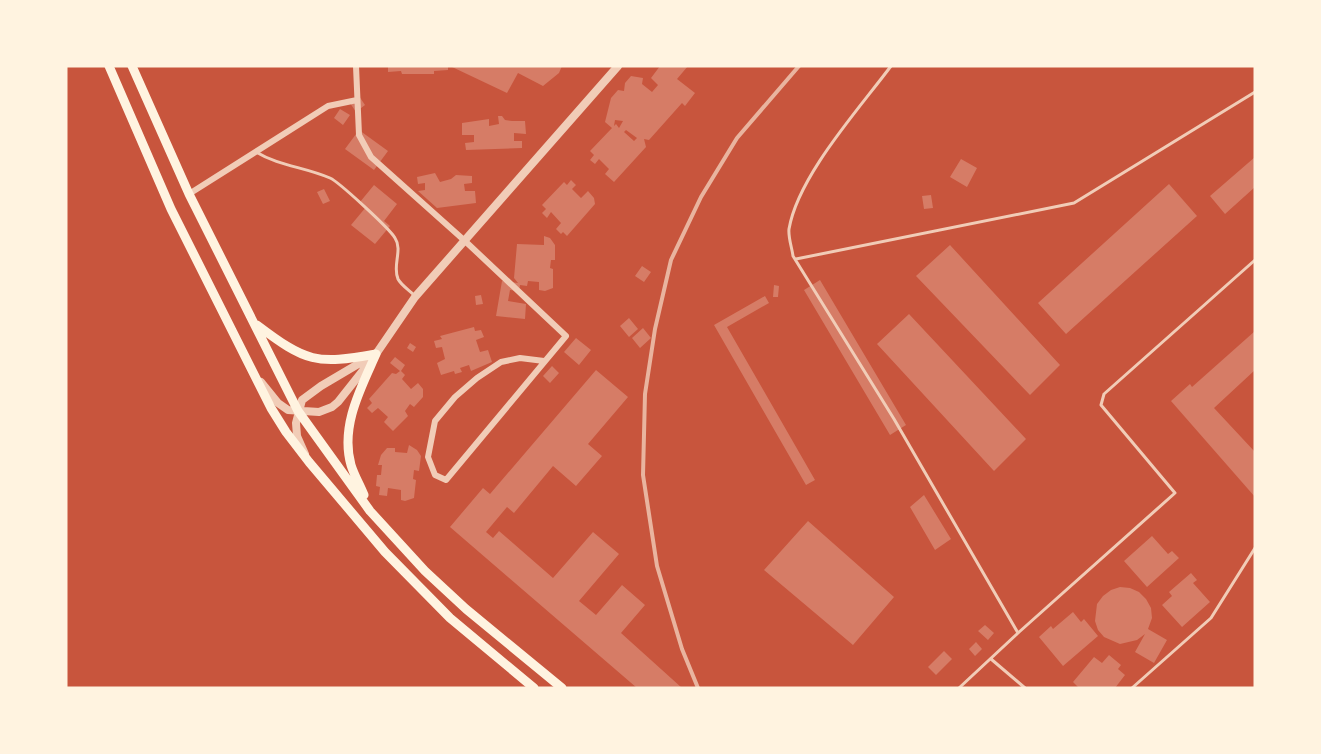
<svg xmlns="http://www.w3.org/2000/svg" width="1321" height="754" font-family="Rubik,sans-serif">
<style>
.building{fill:#d67c66;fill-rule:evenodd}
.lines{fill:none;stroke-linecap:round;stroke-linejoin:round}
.service{stroke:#f1ccb7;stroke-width:3}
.minor{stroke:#f1ccb7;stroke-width:6}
.tertiary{stroke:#f1ccb7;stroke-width:8}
.secondary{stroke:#fff3e0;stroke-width:9}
.rail{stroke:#e9b49f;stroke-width:4}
</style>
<rect width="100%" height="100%" fill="#c8553d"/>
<path class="building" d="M388,66h60v4l-14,1v3h-32l-1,-3 -13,1z
M450,66h112l-3,7 -16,13 -25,-13 -11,20z
M660,66h28l-11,13 18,14 -10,13 -3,-3 -33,37 -5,-1 2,8 -32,35 -9,-8 4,-5 -10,-10 -4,5 -5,-4 4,-5 -4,-4 22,-23 -7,-6 6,-24 7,-8 6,1 1,-8 6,-7 12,2 -1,6 10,8 6,-7 -7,-7zM615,120l8,1 -4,7 -3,-4 -2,2zM626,130l11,8 -3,3 -10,-9z
M359,96l6,9 -9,7 -6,-9z
M340,109l10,6 -7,10 -9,-7z
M498,116h4l3,4 7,1h13l1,13 -12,-1v8h8v7l-56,2 -1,-7 9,-1v-7h-12v-12l27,-4v7l10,-2z
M359,130l29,21 -14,19 -29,-21z
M1255,157v30l-30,27 -15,-18z
M961,159l16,9 -10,19 -17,-10z
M435,173l5,9 11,-3 5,-4 16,1v7l-8,1 1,7h10l1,12 -39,5 -19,-17 7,-1v-7l-7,1 -1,-7z
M571,180l5,5 -4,4 9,9 7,-7 6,7 1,6 -28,32 -4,-4 -2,2 -5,-5 5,-6 -10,-11 -4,6 -5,-5 4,-4 -4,-4 22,-23 3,3z
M1169,184l28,32 -131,118 -28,-31z
M374,185l23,19 -13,17 6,5 -15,18 -24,-19 15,-18 -6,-5z
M324,189l6,12 -7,3 -6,-12z
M931,195l2,13 -9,1 -2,-13z
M544,236l6,2 5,7v15h-4l-1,8 3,1v19l-8,3 -6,-1v-8l-11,-1 -1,5 -7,-1 -1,6 -9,-1 -2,11 18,3 -1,15 -29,-3 6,-35 16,2 -4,-5 3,-34 27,1z
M950,245l110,120 -30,30 -114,-119z
M642,266l9,6 -7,10 -9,-6z
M820,280l86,145 -16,10 -86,-145z
M774,285l5,1 -1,11h-5z
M481,295l2,9 -7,1 -1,-9z
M765,296l4,7 -42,24 88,153 -9,5 -92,-160z
M909,314l117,125 -32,32 -117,-127z
M629,318l9,11 -9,8 -9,-11z
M474,327l1,4 6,-1 3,7 -8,3 4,12 8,-2 4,12 -21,9 -2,-6 -9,3 2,4 -7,2 -1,-3 -13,4 -4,-12 8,-4 -3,-12 -6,1 -2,-7 8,-2 -2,-3z
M643,328l8,10 -11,10 -8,-10z
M1255,331v39l-41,38 41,44v45l-84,-96 19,-17 2,3z
M576,338l15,12 -12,15 -15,-13z
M410,343l6,4 -3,5 -6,-4z
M395,357l10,8 -4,6 4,4 -3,4 9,10 7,-6 5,6v8l-9,10 -4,-3 -5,7 3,5 -15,15 -9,-9 4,-5 -10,-9 -6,5 -5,-5 5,-5 -3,-4 23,-26 4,1 4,-3 -10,-8z
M552,366l7,7 -9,10 -7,-7z
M596,370l32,27 -40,47 14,12 -26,30 -23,-20 -39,47 -7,-6 -21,25 7,6 6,-7 54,47 40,-46 26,22 -40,47 17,14 26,-30 23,20 -24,28 61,55h-45l-187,-161 33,-39 7,6z
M409,445l8,5 4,6 -2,15 -5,-1 -1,9 3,1 -2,18 -9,3 -4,-1v-10l-13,-2 -1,8 -8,-1 1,-8 -4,-1 1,-11h4l1,-10h-4l3,-10 6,-7h8v4l12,1z
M924,495l27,44 -16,11 -25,-43z
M808,521l86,76 -41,48 -89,-75z
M1152,536l16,18 4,-3 7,7 -32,29 -23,-26z
M1191,573l6,7 -4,3 17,19 -28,25 -20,-22 10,-9 -3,-4z
M1120,587l10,1 9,4 7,7 5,9 1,10 -4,11 19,11 -13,23 -19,-11 10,-18 -8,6 -17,4 -16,-7 -6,-7 -3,-9 2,-17 6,-8 8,-6z
M1073,612l8,10 3,-3 14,17 -35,30 -24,-29 12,-11 2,3z
M985,625l9,8 -6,7 -10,-9z
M976,642l6,7 -7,7 -6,-7z
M944,651l8,8 -16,16 -8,-8z
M1109,655l12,10 -3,4 7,6 -10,13h-36l-6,-6 21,-25 8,6z"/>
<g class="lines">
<path class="service" d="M891,66c-32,43 -93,110 -102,163 -1,8 3,19 4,27l101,163 124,214
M256,152c23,14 49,15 74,26 9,4 60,51 65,60 8,12 -3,28 3,41 3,6 11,11 16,16
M796,259l278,-56 181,-111
M991,659l34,29
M959,688l59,-55 157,-140 -74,-88 3,-11 151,-134
M1132,688l79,-70 44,-70"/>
<path class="minor" d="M356,66l3,69 12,22 94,84 101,95 -120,144 -11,-5 -7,-18 7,-36 20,-24 22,-19 24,-16 19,-4 24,3
M189,194l139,-88 29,-6"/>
<path class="tertiary" d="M261,382l17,21 10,7 31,2 13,-5 6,-5 38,-48 39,-57 203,-231
M305,454l-8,-18 -1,-13 6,-23 19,-14 49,-29"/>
<path class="secondary" d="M109,66l62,143 100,199 15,24 23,30 76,90 65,66 84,70
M132,66l57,128 109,217 72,100 55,60 41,38 96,79
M257,325c49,37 59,40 119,29
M364,495c-4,-10 -10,-20 -13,-30 -11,-39 10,-77 25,-111"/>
<path class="rail" d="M698,688l-16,-39 -25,-83 -14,-91 2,-81 10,-65 16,-69 30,-63 36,-59 62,-72"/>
</g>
<rect width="1321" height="754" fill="none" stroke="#fff3e0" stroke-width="135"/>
</svg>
